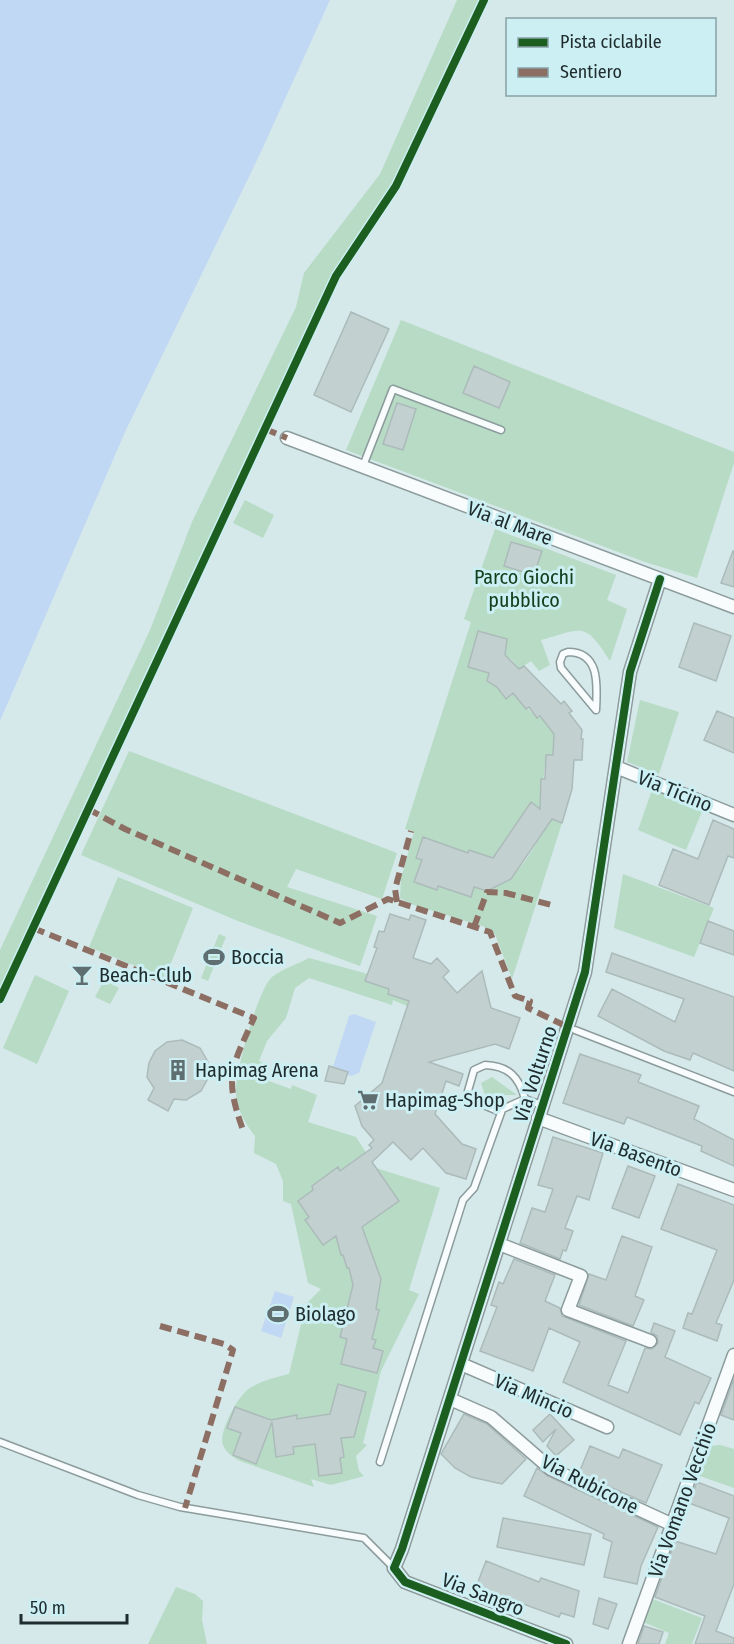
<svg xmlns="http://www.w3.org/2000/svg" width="734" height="1644" font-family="'Fira Sans Condensed',sans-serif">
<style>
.green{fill:#b7dbc4}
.water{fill:#c1d8f4}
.building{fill:#c2d1d0;stroke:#acbbba;stroke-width:1.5}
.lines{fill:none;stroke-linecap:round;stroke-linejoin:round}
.service-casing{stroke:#8c9b9c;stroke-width:9}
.minor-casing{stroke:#8c9b9c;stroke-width:15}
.service{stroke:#f9fcfc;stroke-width:6}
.minor{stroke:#f9fcfc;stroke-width:12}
.quiet{stroke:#8d6e63;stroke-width:6;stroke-dasharray:12 6;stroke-linecap:butt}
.cycleway-casing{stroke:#cceff3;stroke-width:11}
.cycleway{stroke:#1b5e20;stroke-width:8}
.labels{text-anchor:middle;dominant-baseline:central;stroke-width:6;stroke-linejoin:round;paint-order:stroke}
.street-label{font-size:20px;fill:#202d2f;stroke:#cceff3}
.park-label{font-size:20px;fill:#12401d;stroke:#cceff3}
.poi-label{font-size:20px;fill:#202d2f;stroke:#cceff3;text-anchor:start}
</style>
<rect width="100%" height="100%" fill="#d5e8ea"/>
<path class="green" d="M457,0h27l-88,186 -60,90 -336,723v-49l150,-320 42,-108 104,-215 8,-34 76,-99z
M401,320l333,132v11l-37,115 -52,-16 -299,-112z
M245,500l29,15 -11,23 -30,-15z
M495,529l121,46 -9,25 20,9 -17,52c-25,-40 -27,-33 -69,-21l9,25 -11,6 -8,-10 -12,8 -7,-9 -8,-4 3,-17 -29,-8 -10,36 21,6 -2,8 10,6 8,12 8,-6 24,25 27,-1 -11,38h-7l-6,54 -9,-6 -22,30 2,2 -15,24 -27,-9 -1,3 -45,-16 -1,23 -8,22 22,8 6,-16 9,16 20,7 3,-10c38,13 61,-45 78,-68l10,4 -50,156 -17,-45 -10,-7 -74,-23 -11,-6 1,-19 13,-47 -9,-3 66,-207 -7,-3z
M640,700l39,12 -20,62 -32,-12z
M129,751l268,102 -15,46 -86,-30 -9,18 90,29 -17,50 -122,-45 -157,-66z
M653,787l50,22 -17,41 -48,-20z
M623,874l91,34 -20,49 -80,-29z
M118,877l75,31 -28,70 -76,-31z
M219,934l7,3 -18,44 -7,-3z
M309,958l59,16 -2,7 23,8 20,12 -2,5 -14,-6 -1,5 -83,-27 -14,10 -9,30 -19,23 -8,20 11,5 -4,14 25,9 1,-4 25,10 -9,27 48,15 20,31 64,20 -31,102 10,4 -38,77 -18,72 4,2 -11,11 3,15 5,5 -33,9 -20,-6 3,8 -74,-26c-7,-4 -14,-8 -17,-16 -5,-12 15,-50 27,-57 11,-7 26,-11 39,-14l17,-70 15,-15 -13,-6 -17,-79 -8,-3v-20l-7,-17 -22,-11 1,-17c-9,-11 -18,-27 -19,-41 -2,-20 22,-106 36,-118 10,-8 26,-13 37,-19z
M35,975l34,16 -32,73 -34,-16z
M104,980l15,8 -9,16 -15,-7z
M492,1077l25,18h-32l-4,-12z
M720,1445l14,4v39l-40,-14 8,-27z
M176,1587l19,7 8,7 -1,19 5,24h-59z
M650,1598l52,20 -10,26h-27l4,-11 -28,-12z"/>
<path class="water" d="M0,0h330l-71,156 -134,276 -125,289z
M354,1014l22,8 -17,51 -8,3 -19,-6 17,-54z
M275,1291l19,6 -13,41 -20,-7z"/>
<path class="building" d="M351,312l38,17 -38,83 -37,-17z
M474,366l36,16 -11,26 -36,-15z
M397,403l19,6 -13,41 -20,-6z
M511,542l31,9 -8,24 -30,-9z
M733,551h1v36l-13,-4z
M694,623l37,13 -15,45 -37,-14z
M478,631l29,8 -2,16 14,14 5,-3 37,38 3,-3 8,10 -3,2 13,17 -1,9h2l-1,21h-8l-2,29 -10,34 -10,-4 -41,60 -24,12 -13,-4 -3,10 -33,-11 -1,4 -23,-8 8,-22 -6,-2 7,-21 45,16 1,-3 24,8 38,-56 9,7 1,-30h4l1,-24h7l1,-21 -14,-18 -3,2 -8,-11 -3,2 -13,-16 -7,6 -9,-12 -10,-6 2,-8 -21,-6z
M717,711l17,7v35l-30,-13z
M713,820l21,9v29l-6,-2 -19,49 -50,-20 14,-36 25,10z
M390,914l19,6 2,-5 15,5 -13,38 18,6 6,-6 12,13 -6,6 14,16 25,-22 9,37 29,10 -11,31 -14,-5 -66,18 34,12 -4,12 -13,-5 -11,33 27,30 14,5 -10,30 -20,-6 -23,-25 -12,12 -18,-18 -21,20 27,39 -37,26 19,52 -5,30 3,1 -7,29 4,1 -3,8 10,3 -6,22 -36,-9 6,-25 -7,-2 13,-52 -4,-17h-2l-4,-13h-2l-5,-19 -13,9 -18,-25 4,-3 -11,-16 15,-11 -1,-4 26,-19 2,4 32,-23 -3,-3 5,-5 -12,-14 -7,-20 27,-23 27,-82 -21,-7 1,-5 -24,-8 12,-33 -3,-1 5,-16 5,1z
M708,921l26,10v24l-34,-12z
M612,953l122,44v74l-41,-18 -3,7 -26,-9 -66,-35 14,-27 63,33 9,-23 -78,-27z
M182,1040l18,8 8,14 -1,18 -6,11 -15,9 -12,-1 -6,12 -20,-11 6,-12 -7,-11 2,-14 6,-12 12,-9z
M580,1054l61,21 -3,7 61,24 -5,13 40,21v26l-33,-15 1,-5 -75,-29 -3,7 -61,-21z
M329,1066l19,6 -4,12 -19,-3z
M553,1137l50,16 -14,47 -12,-4 -12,32 8,3 -7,20 -3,-1 -3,9 -40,-16 12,-35 13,4 8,-23 -15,-4z
M628,1166l27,10 -16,42 -27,-10z
M678,1184l56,21v75l-18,43 6,2 -5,16 -34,-13 5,-15 4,1 25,-64 -56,-21z
M622,1236l30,11 -17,49 9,4 -11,26 -54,-21 10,-31 17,6z
M514,1259l41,16 -10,26 15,7 2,8 64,25 -18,44 20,8 17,-45 7,1 6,-6 -1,-7 -6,-4 3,-9 21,8 -10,26 46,21 -12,26 -4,-2 -15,33 -117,-53 17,-40 -31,-14 -16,43 -53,-20 17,-44 -6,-2 8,-23 4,2z
M734,1379v41l-13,-5z
M338,1384l28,8 -12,45 -13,1 3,19 -4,1 2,15 -23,3 -4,-32 -22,3 1,7 -18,3 -4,-35 -16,42 -23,-9 8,-22 -14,-5 8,-21 36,13 26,-5v4l33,-5z
M464,1414l23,10 39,35 -24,25 -31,-7 -16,-9 -14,-14z
M550,1414l24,26 -18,16 -9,-10 9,-17 -13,13 -10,-12z
M590,1446l29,12 4,-9 39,16 -16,38 -67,-30z
M537,1468l11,8 110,51 -17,39 -4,18 -33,-7 8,-35 -9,-4 1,-4 -80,-38z
M697,1482l37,14v88l-18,47 18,7v6h-39l10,-28 -50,-19 20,-56 41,13 13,-36 -40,-15z
M503,1518l88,16 -7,31 -87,-18z
M486,1561l53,21 2,-4 38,13 -5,26 -13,-4 -2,4 -83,-30z
M599,1598l18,6 -9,25 -15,-5z
M644,1626l19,6 -4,12h-21z"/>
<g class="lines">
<defs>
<path id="service" d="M363,466l30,-77 108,41
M568,652c33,0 29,35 28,58l-35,-42 -1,-6 3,-8z
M575,1030l159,62
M485,1065c24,1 34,12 40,34l-27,12 -19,-8 -11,-12 6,-21z
M525,1099l17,6
M0,1442l138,53 42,12 184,31 30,30
M380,1462l83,-262 11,-12 28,-78"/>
<path id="minor" d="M287,438l447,169
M616,767l118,48
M538,1118l196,72
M499,1244l82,32 -13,34 82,31
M461,1364l146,63
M450,1399l41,18 60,52 122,56
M566,1644l-161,-62 -11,-14 8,-19 183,-577 45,-300 30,-93
M629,1644l105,-289"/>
</defs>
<use href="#service" class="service-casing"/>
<use href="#minor" class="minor-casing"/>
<use href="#service" class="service"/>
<use href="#minor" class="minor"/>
<path class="quiet" d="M265,429l22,9
M88,809l37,20 215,94 48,-24 102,33 25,64 15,5 -2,7 44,21
M397,902l-2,-13 16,-58
M474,927l13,-35 19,1 49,13
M33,928l221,90c-23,50 -30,59 -11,112
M160,1326l64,18 9,6 -48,158"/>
<defs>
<path id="cycleway" d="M0,999l336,-723 60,-90 88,-186
M566,1644l-161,-62 -11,-14 8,-19 183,-577 45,-300 30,-93"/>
</defs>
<use href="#cycleway" class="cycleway-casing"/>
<use href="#cycleway" class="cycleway"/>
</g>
<defs>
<symbol id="stadium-bare" viewBox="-9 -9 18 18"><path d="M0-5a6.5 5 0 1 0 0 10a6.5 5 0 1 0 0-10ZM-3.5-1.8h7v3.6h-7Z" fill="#5f6e70" stroke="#cceff3" stroke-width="2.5" paint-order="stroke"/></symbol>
<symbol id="bar-bare" viewBox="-9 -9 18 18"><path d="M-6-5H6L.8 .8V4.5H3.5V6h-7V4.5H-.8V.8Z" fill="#5f6e70" stroke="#cceff3" stroke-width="2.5" paint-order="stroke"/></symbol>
<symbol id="building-bare" viewBox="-9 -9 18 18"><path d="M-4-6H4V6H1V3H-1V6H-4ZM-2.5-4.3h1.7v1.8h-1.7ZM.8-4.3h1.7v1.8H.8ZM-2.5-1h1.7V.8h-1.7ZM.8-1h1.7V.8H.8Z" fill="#5f6e70" stroke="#cceff3" stroke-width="2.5" paint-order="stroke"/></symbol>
<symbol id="supermarket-bare" viewBox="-9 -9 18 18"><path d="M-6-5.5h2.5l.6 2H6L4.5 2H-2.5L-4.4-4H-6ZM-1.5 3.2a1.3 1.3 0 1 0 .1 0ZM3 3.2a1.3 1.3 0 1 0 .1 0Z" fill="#5f6e70" stroke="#cceff3" stroke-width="2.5" paint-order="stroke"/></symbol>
</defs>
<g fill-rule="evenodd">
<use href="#stadium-bare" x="199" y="942" width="30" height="30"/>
<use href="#bar-bare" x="67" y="960" width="30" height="30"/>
<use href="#building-bare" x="163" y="1055" width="30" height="30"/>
<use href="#supermarket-bare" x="353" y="1085" width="30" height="30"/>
<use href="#stadium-bare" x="263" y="1299" width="30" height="30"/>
</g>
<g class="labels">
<g class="street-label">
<text transform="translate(510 523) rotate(21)">Via al Mare</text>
<text transform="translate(675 791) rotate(22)">Via Ticino</text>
<text transform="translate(535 1074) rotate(-72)">Via Volturno</text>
<text transform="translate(636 1154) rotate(20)">Via Basento</text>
<text transform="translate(534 1396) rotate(23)">Via Mincio</text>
<text transform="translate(590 1484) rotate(27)">Via Rubicone</text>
<text transform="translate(682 1500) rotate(-70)">Via Vomano Vecchio</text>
<text transform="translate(483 1594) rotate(21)">Via Sangro</text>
</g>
<g class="park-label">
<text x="524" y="577">Parco Giochi<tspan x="524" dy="23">pubblico</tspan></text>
</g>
<g class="poi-label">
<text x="231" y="957">Boccia</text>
<text x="99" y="975">Beach-Club</text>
<text x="195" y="1070">Hapimag Arena</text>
<text x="385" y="1100">Hapimag-Shop</text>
<text x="295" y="1314">Biolago</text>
</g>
</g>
<rect x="506" y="18" width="210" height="78" fill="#cceff3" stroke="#87a1a5" stroke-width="1.5"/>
<rect x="518" y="38" width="30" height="9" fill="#1b5e20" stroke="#87a1a5" stroke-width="1.5"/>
<text x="560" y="48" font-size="18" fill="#202d2f">Pista ciclabile</text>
<rect x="518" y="68" width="30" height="9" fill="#8d6e63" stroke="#87a1a5" stroke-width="1.5"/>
<text x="560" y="78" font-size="18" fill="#202d2f">Sentiero</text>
<path d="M21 1614v9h106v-9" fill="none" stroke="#202d2f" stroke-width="3"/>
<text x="30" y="1614" font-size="18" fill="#202d2f" stroke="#cceff3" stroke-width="4.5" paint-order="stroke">50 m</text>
</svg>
